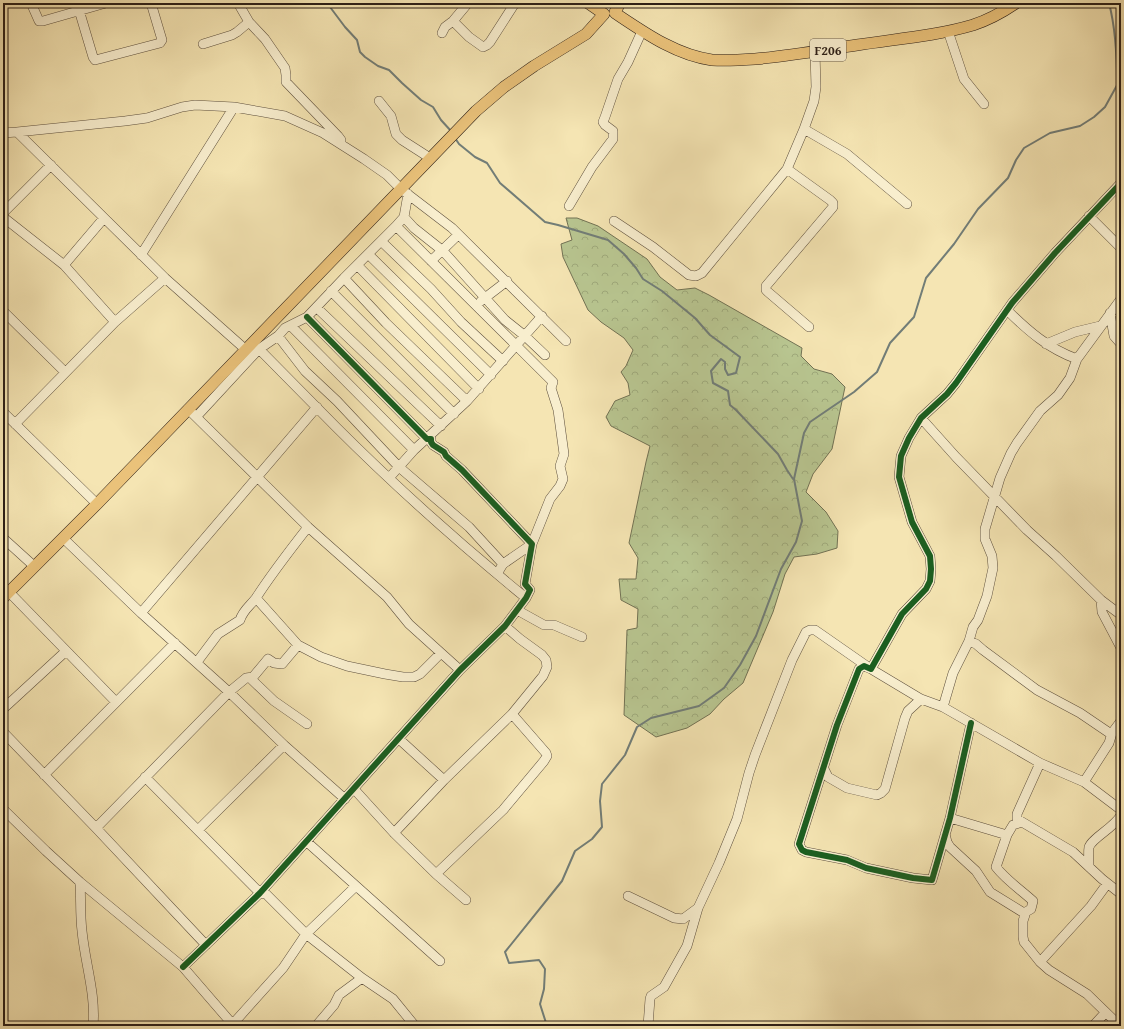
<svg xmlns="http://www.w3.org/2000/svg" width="1124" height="1029" font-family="'Gentium Book Plus',serif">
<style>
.forest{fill:url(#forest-crowns);stroke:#727254}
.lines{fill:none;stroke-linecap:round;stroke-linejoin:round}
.stream{stroke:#727d77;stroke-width:2}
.minor-casing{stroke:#5e503e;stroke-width:10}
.major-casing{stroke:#2c1f17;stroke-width:12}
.minor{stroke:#f8eece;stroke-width:9}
.major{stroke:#eac27a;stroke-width:11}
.cycleway-casing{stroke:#f8eece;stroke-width:8}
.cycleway{stroke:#1b5e20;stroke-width:6}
.labels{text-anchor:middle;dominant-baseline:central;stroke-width:3;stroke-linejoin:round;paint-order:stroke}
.shield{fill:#f8eece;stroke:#695d4e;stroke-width:1}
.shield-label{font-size:13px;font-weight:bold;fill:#2c1f17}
</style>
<defs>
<pattern id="forest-crowns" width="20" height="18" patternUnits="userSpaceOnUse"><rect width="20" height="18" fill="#b8c590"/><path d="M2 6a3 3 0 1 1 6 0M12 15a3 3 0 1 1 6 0" fill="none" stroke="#9ea97b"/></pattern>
</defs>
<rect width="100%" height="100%" fill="#f5e5b3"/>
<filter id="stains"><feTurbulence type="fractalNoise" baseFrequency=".005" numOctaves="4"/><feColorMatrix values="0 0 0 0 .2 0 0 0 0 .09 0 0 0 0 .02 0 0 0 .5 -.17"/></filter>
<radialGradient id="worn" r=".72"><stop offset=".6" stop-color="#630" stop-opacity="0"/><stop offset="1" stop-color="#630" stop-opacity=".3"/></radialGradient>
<path class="forest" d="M566,218h11l21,8 49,33 13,18 17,13 18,-2 14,7 93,53 -1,8 13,13 18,5 13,13 -13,62 -19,25 -7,18 20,20 12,19 -1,17 -20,6 -23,3 -9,17 -12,38 -30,71 -19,16 -14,15 -23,14 -31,9 -32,-22 3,-85 10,-2 1,-19 -17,-9 -2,-21h17l2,-21 -9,-15 17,-81 4,-16 -39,-20 -5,-9 9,-16 15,-6 -2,-12 -7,-11 5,-6 7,-16 -9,-12 -23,-16 -13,-12 -25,-53 -2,-13 11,-4z"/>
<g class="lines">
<path class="stream" d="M327,3l18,24 12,13 3,12 5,5 13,9 11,4 13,13 19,17 12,7 8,13 10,11
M1109,3c7,27 8,53 8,80
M455,138l4,6 16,13 12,6 13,20 45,39 13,3 50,15 16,14 12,14 7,11 19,12 33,27 15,17 30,22 -4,16 -8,2 -3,-6v-7l-4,-3 -10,12 2,12 15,8 2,14 6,5 42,44 9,16 6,9
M547,1026l-7,-22 4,-15 1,-20 -6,-9 -30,3 -4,-11 57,-71 13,-30 17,-12 10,-12 -2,-26 2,-17 23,-29 12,-28 14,-9 48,-12 25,-18 16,-23 16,-29 25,-67 15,-27 6,-21 -8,-42 10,-46 6,-11 44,-30 23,-20 13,-29 24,-26 12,-39 28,-34 24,-35 30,-31 8,-18 8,-12 26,-15 30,-7 14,-9 11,-10 16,-29"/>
<defs>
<path id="minor" d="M31,3l8,18h4l63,-18
M238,3l11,19 16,17 20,29 1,7v7l52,54 3,4
M79,10l14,47 2,3 4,-1 61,-16 2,-3 -11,-37
M453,21l16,16 14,10 4,-2 3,-3 25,-39
M948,31l16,48 20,25
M442,33l3,-6 8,-6 15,-18
M203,44l29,-9 5,-3 12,-10
M379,101l12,15 5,18 6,6 28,18
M804,129l43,25 60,50
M17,132l108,-11 22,-3 35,-11 13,-2 39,2 51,9 38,17 41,26 23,16 14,14 51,39 114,113
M3,133l14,-1 148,146 80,71
M787,169l43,31 3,3v4l-67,79v4l2,2 41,35
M569,206l23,-39 21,-28v-8l-8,-6 -2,-3 2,-5 13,-38 10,-17 14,-31
M3,213l48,-48
M1089,216l32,32
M3,217l61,48 51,57
M404,217l10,11 29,23 62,69 20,16 20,19
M614,221l39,26 36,28 7,1 6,-3 85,-104 17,-40 10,-28 2,-14 -1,-35
M396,226l157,156 -2,6 7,22 6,44 -4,12 3,13 -3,7 -10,13 -18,45 -29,20 -6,10
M381,241l50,48 30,33 42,39
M368,254l123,121
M141,255l93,-148
M431,261l27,-26
M64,265l40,-47
M357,265l122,124
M344,278l42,45 81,78
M331,291l123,123
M481,301l26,-20
M317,308l124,118
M1007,310c21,21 42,39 70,49
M3,311l62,61
M1110,313l4,23 7,8
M291,326l123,124
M278,336l27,35 32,30 62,66 70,60 34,37
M1046,344l29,-12 25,-6
M259,349c26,26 51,52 77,78 60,60 124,117 190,171
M188,409l120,118 79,70 22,27 51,46
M3,412l94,92
M197,416l62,-67 19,-13 7,-8 22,-11 37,-39 52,-52 8,-9 4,-23
M921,418l35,39 71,73 29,26 45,44 20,15
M15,424l100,-102 50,-44
M389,478l25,-28 53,-49 75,-85
M3,538l32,29
M63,538l78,75 88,79 55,53 61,54
M9,592l107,110
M256,598l42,47 23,12 26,9 38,8 18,3h11l6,-3 21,-21
M1101,600l1,12 19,36
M517,610l27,15h10l28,12
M141,613l176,-206
M969,641l7,3 7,6 54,40 43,23 28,19 4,1
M197,662l21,-28 22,-14c3,-10 10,-14 16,-22 16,-25 34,-48 52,-71
M250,678l24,23 33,23
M943,707l10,-34 16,-32 4,-14 5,-7 9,-24 6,-28 -1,-12 -7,-17v-10l15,-51 11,-25 6,-10 23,-32 18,-16 12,-17 7,-19 44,-60
M3,709l62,-57
M971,723l-21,95 -18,62 -19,-2 -47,-10 -19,-8 -41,-8 -4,-2 -3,-6 38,-119 22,-56 5,-3 7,3 31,-55 24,-25 4,-8 1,-12 -1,-13 -18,-34 -13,-45 2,-21 8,-18 12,-20 26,-24 9,-11 56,-80 43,-50 66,-70
M3,732l93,96 110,117
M399,739l45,41
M1040,763l-23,51v5l56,33 29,27 19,15
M824,769l4,8 19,11 30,7 4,-2 4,-4 20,-71 3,-7 13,-12
M44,775l131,-132
M145,777l115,116 6,1 40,40 56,44 31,21 22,27
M1084,782l25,-39 3,-10 9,-12
M354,789l40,44 42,41 30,26
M3,809l43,42 34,31 103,85 51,59
M950,818l57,17 -11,32c10,13 25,23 37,34l-2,8 -7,4
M96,828l133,-136 17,-14 7,-1 15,-18 6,4 8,1 16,-19
M198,830l86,-85
M394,833l50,-53 68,-66 31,-38 4,-9 -1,-7 -4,-5 -22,-16 -15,-13
M945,834l2,8 3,5 26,24 14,21 34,21 1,2 -2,6v16l1,5 16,20 9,8 38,24 33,32
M1007,835l6,-10 9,-3
M307,842l133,119
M1089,867c0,-6 -1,-14 0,-20 3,-9 26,-20 32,-32
M436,874l67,-64 41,-49 3,-5 -1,-3 -34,-39
M80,882c1,16 0,33 2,49 3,32 14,63 11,95
M628,896l46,22 9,1 15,-11 21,-45 18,-44 12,-46 6,-18 37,-95 14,-28 4,-2h5l56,39 50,30 22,8 97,56 44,19 37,28
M1040,962l51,-56 16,-22
M183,967l77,-74 200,-223 45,-44 21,-28 4,-8 -5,-6 7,-40 -70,-74 -16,-14 -2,-4 -11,-7 -2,-3v-3h-4l-120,-122
M231,1026l52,-58 23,-34 50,-48
M316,1026l18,-21 5,-10 23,-17
M648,1026l2,-27 1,-3 13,-9 23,-41 11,-38
M1093,1026l12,-13"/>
<path id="major" d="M588,3l16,11
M615,12l5,-9
M615,13c30,20 61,42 97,47 14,1 29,0 43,-1 34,-3 68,-9 102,-14 38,-6 79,-9 116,-20 15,-5 30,-13 43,-22
M3,598l94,-94 379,-393 28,-24 30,-21 52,-32 18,-20"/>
</defs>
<use href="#minor" class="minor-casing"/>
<use href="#major" class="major-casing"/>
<use href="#minor" class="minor"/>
<use href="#major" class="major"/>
<defs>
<path id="cycleway" d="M971,723l-21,95 -18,62 -19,-2 -47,-10 -19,-8 -41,-8 -4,-2 -3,-6 38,-119 22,-56 5,-3 7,3 31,-55 24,-25 4,-8 1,-12 -1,-13 -18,-34 -13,-45 2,-21 8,-18 12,-20 26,-24 9,-11 56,-80 43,-50 66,-70
M183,967l77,-74 200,-223 45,-44 21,-28 4,-8 -5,-6 7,-40 -70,-74 -16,-14 -2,-4 -11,-7 -2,-3v-3h-4l-120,-122"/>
</defs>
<use href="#cycleway" class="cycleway-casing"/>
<use href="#cycleway" class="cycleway"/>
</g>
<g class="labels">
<rect class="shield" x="810" y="39" width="36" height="22" rx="3"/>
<g class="shield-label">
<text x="828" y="50">F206</text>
</g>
</g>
<rect width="1124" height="1029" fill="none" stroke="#f5e5b3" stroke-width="16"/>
<rect x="4" y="4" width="1116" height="1021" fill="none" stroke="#2c1f17" stroke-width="2"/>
<rect x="8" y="8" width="1108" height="1013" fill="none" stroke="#2c1f17"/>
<rect width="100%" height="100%" filter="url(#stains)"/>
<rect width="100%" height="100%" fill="url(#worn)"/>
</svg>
